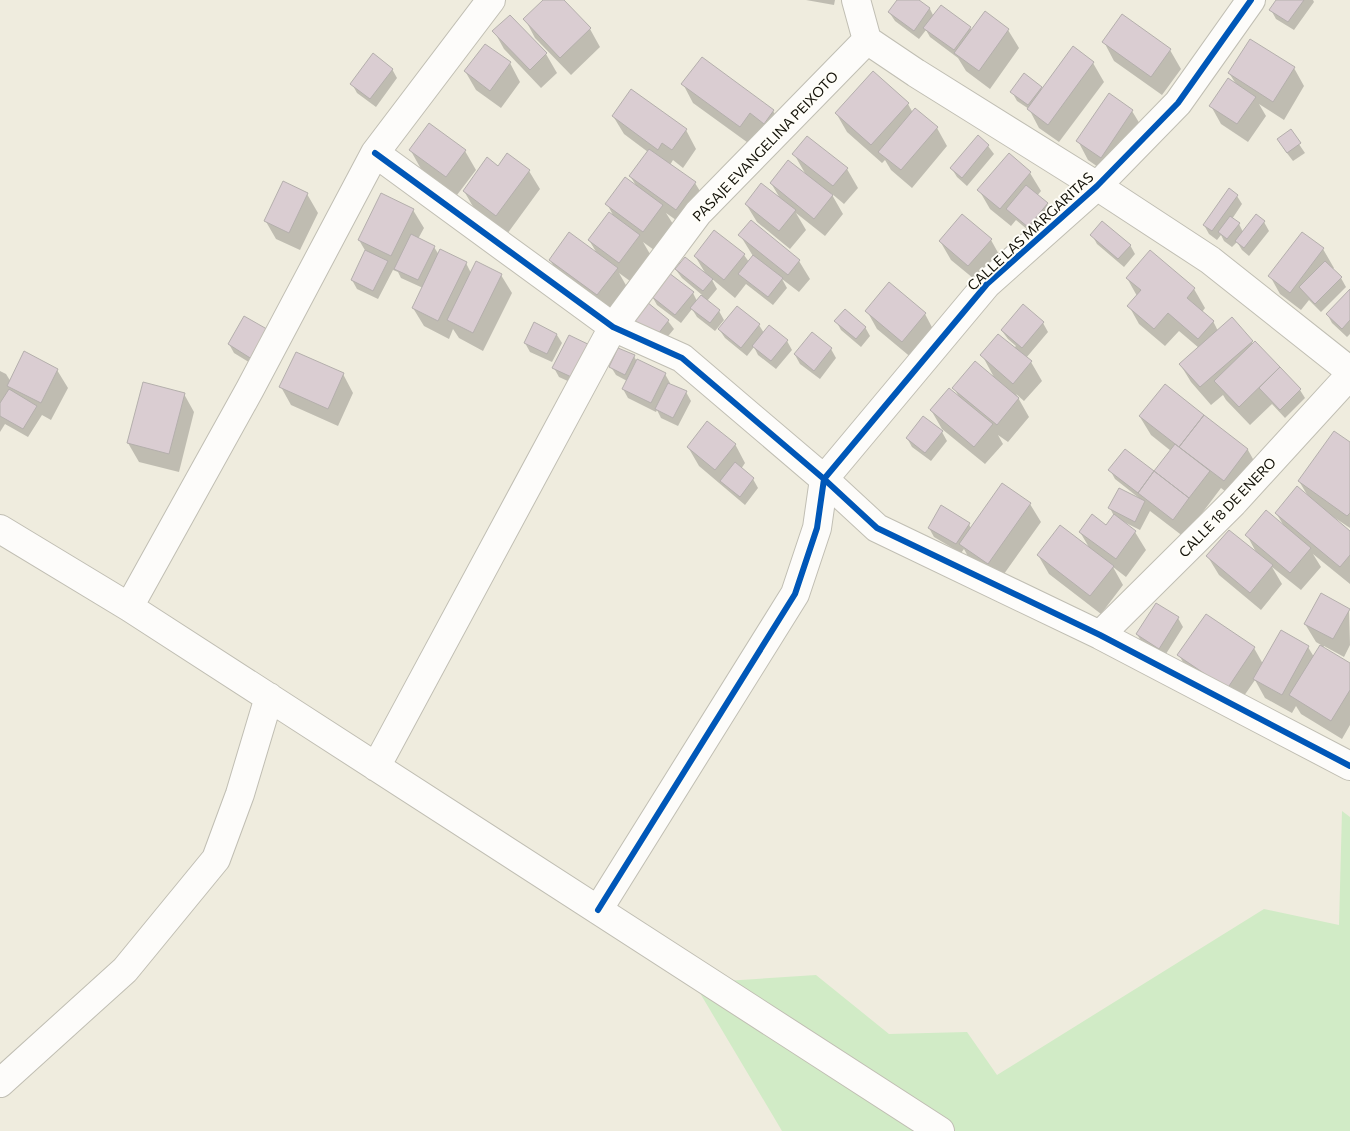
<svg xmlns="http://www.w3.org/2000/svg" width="1350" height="1131" font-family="Commissioner,sans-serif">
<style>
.green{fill:#d1ebc6}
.shadow{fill:#0003}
.building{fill:#dacdd2;stroke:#b4afac}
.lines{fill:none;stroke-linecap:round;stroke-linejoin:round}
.minor-casing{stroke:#c0beb3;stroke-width:30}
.minor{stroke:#fdfcfa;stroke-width:28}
.cycleway-casing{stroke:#fffef8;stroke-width:9}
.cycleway{stroke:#0057b8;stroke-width:6}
.labels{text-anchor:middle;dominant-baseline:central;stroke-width:4;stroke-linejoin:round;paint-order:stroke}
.street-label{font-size:14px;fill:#121007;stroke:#fffef8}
</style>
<rect width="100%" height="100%" fill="#efecde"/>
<path class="green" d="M1342,811l8,6v314h-568l-88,-148 122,-8 73,59 78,-2 30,43 267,-166 75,16z"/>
<path class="shadow" d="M545,0h17l28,29 10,18 -29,28 -36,-37 -10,-19z
M806,0h29l-1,5z
M898,0h19l13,9 4,8 36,11 2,3 13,-19 23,18 11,18 -29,41 -24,-18 -8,-13 -28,-21 -4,-7 -7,9 -24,-18 -6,-9z
M1278,0h35l1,2 -20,28 -18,-11 -5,-9z
M510,16l36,38 11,19 -16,15 -37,-39 -10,-18z
M1123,16l47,34 11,19 -19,26 -48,-34 -10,-19z
M1073,48l20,15 11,19 -45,60 -20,-14 -10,-19 -12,-8 -5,-9 29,-5 1,3z
M510,63l10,19 -19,26 -25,-18 -11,-19z
M1294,68l10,18 -20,34 -25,-16 7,12 -18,26 -27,-18 -10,-18 25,-22 -7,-11z
M392,69l5,9 -21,29 -19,-14 -5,-9z
M873,73l35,31 5,9 24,15 10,18 -35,42 -21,-18 -6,-10 -3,3 -35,-31 -11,-19z
M683,84l90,27 11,18 -33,16 -58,-42z
M1132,111l11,18 -32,47 -23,-16 -10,-19z
M613,116l73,14 10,19 -13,19 -10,-8 -3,5 25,18 11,18 -20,26 -20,-14 7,11 -19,26 -11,-8 7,12 -20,27 -11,-8 8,14 -19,26 -47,-35 -11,-18 48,-5 -9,-15 25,-23 -7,-13 30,-17 -7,-11 18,-24 -24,-18z
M430,125l35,26 11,19 -19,25 -36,-26 -10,-18z
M1290,131l15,22 -12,8 -10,-13z
M988,146l6,8 -27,32 -10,-9 -5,-8z
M794,154l53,15 11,19 -14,16 -13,-11 12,21 -18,22 -29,-23 10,17 -16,19 -33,-27 -11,-18 35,-4 -10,-17 35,-8z
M508,155l21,16 11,18 -33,45 -32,-24 -11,-19 34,-23z
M1030,173l11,18 -4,5 10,8 5,9 -18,22 -18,-15 -5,6 -21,-17 -11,-19z
M307,194l11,19 -18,37 -24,-11 -11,-19z
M1237,196l5,8 -10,15 7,5 4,8 21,-10 5,9 -20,25 -7,-6 -5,-8 -5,5 -8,-6 -3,-6 -4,5 -8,-6 -5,-9z
M413,210l11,18 -6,11 16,8 5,8 27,8 5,10 30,2 11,18 -29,58 -24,-13 -6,-9 -4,10 -25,-13 -11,-18 10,-20 -22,-10 -3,-6 -5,-2 -15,29 -21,-10 -5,-9 14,-28 -7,-12z
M715,231l29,24 5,7 4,-6 -13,-21 59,26 11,18 -11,13 -17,-13 5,9 -14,17 -27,-21 -11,14 -24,-20 6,11 -10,12 12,10 5,9 -9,11 -18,-14 -5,-8 -11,14 -24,-18 -5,-9 41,-3 4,8 5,-6 -20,-17 -6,-8 31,6 -12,-20z
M1302,233l21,16 11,19 -2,2 9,8 5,9 -25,25 -12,-12 -8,10 -21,-16 -10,-18z
M1092,235l38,10 5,9 -11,13 -27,-23z
M991,240l10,18 -22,25 -28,-23 -11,-19z
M1150,252l44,37 11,19 -3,4 11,9 5,10 34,11 1,2 2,-1 45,47 5,8 -20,20 -13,-14 -22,21 -24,-25 -3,-5 -12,10 -20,-23 -11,-18 19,-16 -20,-17 -14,15 -26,-22 -10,-18 8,-10 -10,-18z
M1350,290v44l-3,3 -15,-14 -5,-9z
M737,308l22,17 5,8 23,8 5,9 -16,19 -18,-14 -4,-8 -7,9 -22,-18 -6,-9z
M867,311l58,3 10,19 -22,26 -36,-30z
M245,318l15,51 -26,-16 -5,-9z
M668,321l6,8 -15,18 -21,-17z
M836,321l29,6 5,9 -9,11 -20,-17z
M1043,323l5,9 -22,26 5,4 11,19 -18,20 -8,-7 13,23 -21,25 -10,-7 5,9 -18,20 -43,-35 -11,-19 28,-13 -5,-9 41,-9 -13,-24 32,-7 2,-2 -8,-7 -6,-8z
M557,335l5,8 -10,19 -22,-10 -5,-9z
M570,336l15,53 -26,-12 -5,-9z
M831,349l5,9 -16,21 -20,-15 -5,-9z
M634,356l2,4 29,14 5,9v2l16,7 5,9 -13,25 -17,-8 -4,-8 -1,2 -28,-14 -5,-9 4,-8 -11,-6 -5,-8z
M57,370l11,18 -17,32 -9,-5 -14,22 -23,-13 -5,8v-61l6,3 5,8z
M343,374l10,19 -15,33 -47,-21 -10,-18z
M184,394l10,18 -15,60 -40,-10 -11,-19z
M1140,417l108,33 10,18 -23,31 -14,-11 -37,49 -34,-26 -10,19 -16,-8 11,10 11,18 -20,27 -13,-10 10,18 -22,29 -52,-40 -11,-19 52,-6 -10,-17 27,-5 7,-11 -4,-8 28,-9 1,-1 -24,-19 -5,-9 44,3 17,-22 -20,-16z
M942,432l5,9 -16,20 -19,-14 -5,-9z
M1350,443v85l-15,-10 -1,1 16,13v52l-37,-30 8,13 -20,23 -29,-23 10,17 -21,26 -42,-35 -11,-18 49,-3 -10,-19 37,-9 -8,-13 33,-15 -10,-17z
M735,444l10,19 -4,6 12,10 5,9 -13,17 -46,-39 -11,-19z
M1030,504l11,18 -42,59 -28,-19 -7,-13 -3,4 -27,-16 -5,-9 40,-4 2,5z
M1349,610l1,35 -6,12 -20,-11 -1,2 27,17v60l-8,14 -41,-25 -5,-8 -4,7 -27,-15 -10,-18 -18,26 -48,-33 -10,-18 75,-7 9,16 45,-17 6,10 7,-12 -5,-3 -11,-18z
M1178,618l5,9 -19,30 -22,-14 -5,-9z"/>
<path class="building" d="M543,0h21l27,28 -31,30 -37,-39z
M897,0h22l11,8 -16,23 -26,-19z
M1276,0h28l-16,22 -19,-12z
M941,5l30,22 -17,23 -31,-22z
M985,11l24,18 -30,42 -25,-18z
M1122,14l49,35 -20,28 -49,-35z
M510,15l37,38 -17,17 -38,-39z
M1250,39l45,28 -22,35 -45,-29z
M485,44l26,18 -21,29 -26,-20z
M1073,46l21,16 -46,63 -21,-16z
M373,53l20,16 -23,30 -20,-15z
M702,57l72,53 -10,14 -14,-11 -10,14 -59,-43z
M873,71l36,32 -38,42 -36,-32z
M1024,73l18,14 -14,18 -18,-13z
M1228,78l28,19 -19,27 -28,-18z
M631,89l56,40 -15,21 -10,-7 -4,7 -46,-34z
M1109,93l24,17 -32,48 -25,-17z
M915,108l23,19 -37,43 -23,-18z
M429,123l37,27 -20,27 -37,-27z
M1291,129l10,14 -14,10 -10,-14z
M978,135l11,10 -27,33 -12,-10z
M807,136l41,32 -15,18 -41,-32z
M649,149l47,33 -20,28 -47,-34z
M507,153l23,17 -34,46 -33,-25 24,-34 11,9z
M1009,153l22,19 -31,37 -23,-19z
M788,160l45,35 -19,24 -44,-36z
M625,177l38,28 -20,27 -38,-28z
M283,181l25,12 -19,40 -25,-12z
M761,183l35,27 -17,21 -34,-27z
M1026,185l22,18 -20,24 -22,-18z
M1229,188l9,7 -26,36 -9,-6z
M381,193l33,16 -23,47 -33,-16z
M609,212l31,23 -21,28 -31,-23z
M962,214l30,25 -24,27 -29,-25z
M1256,214l9,7 -21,27 -9,-7z
M1230,216l10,7 -13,16 -9,-7z
M751,220l49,40 -12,15 -50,-40z
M1102,221l29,24 -13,14 -28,-24z
M714,230l31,24 -21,26 -30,-24z
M569,232l49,36 -21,27 -48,-35z
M1302,232l22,16 -34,45 -22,-17z
M411,234l24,12 -17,34 -24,-11z
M440,249l27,13 -29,59 -26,-13z
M365,250l23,11 -15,30 -22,-11z
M1150,250l45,38 -8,10 27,23 -16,18 -30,-26 -14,16 -27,-23 14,-16 -15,-12z
M753,255l30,23 -15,19 -30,-23z
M685,257l28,22 -10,12 -28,-22z
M476,261l26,13 -29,59 -26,-13z
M1325,261l17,16 -27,27 -16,-17z
M669,273l25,19 -19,23 -24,-19z
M889,282l37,31 -24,29 -37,-31z
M1350,289v31l-8,9 -16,-15z
M701,295l19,15 -10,13 -20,-15z
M647,302l22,18 -15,19 -23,-18z
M1023,304l21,18 -22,26 -21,-18z
M737,306l23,18 -19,24 -23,-19z
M845,309l21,18 -10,12 -22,-18z
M244,316l28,16 -17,29 -27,-17z
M1232,317l21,24 -53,46 -21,-23z
M534,322l23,12 -10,20 -23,-11z
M769,325l19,15 -17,21 -19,-15z
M812,332l20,16 -18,23 -20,-17z
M998,334l34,27 -19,23 -33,-29z
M569,335l27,13 -16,33 -28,-13z
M1255,341l25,26 -41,40 -25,-26z
M618,348l17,7 -10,20 -16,-8z
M24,351l34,18 -17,34 -34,-17z
M296,352l48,21 -16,36 -49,-22z
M637,359l29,14 -15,30 -29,-14z
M975,361l44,37 -22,27 -45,-37z
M1280,367l21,22 -21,21 -21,-22z
M143,382l42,11 -16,61 -42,-11z
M668,383l19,8 -14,27 -18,-9z
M1165,384l39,31 -25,32 -40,-31z
M949,388l44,36 -19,23 -44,-37z
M9,389l28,17 -14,23 -23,-13v-13z
M1204,415l44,34 -24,32 -45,-34z
M923,416l20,15 -18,22 -19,-15z
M707,421l29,23 -21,26 -28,-23z
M1334,431l16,11v71l-3,3 -49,-35z
M1175,444l35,27 -21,27 -35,-27z
M1125,449l29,22 -16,22 -30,-23z
M735,462l19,16 -14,19 -20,-16z
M1154,471l35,27 -16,22 -35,-27z
M1002,483l29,20 -43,61 -29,-20z
M1297,486l53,45v24l-10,12 -65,-54z
M1119,488l26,13 -10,21 -27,-14z
M941,505l29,18 -14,21 -28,-16z
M1266,510l45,38 -21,25 -45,-38z
M1092,514l14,11 8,-11 22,17 -20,28 -37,-27z
M1060,525l54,41 -24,30 -53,-41z
M1229,530l44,35 -23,28 -44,-37z
M1321,593l29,16 -17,30 -29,-15z
M1156,603l23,14 -20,32 -23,-15z
M1206,614l49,33 -28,42 -50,-34z
M1281,630l28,16 -27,49 -29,-16z
M1320,645l30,18v27l-19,31 -42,-26z"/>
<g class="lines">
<defs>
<path id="minor" d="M856,0l11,40 49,33 181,113 113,74 140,111
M375,153l238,174 69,31 142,121 53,49 223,107 250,131
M0,529l129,78 121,-218 125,-236 116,-153
M129,607l811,524
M1100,635l133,-132 117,-128
M376,767l237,-440 85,-114 169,-173
M598,910l197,-316 22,-66 7,-49 163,-195 110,-98 81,-83 73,-103
M0,1083l125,-113 91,-111 24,-65 29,-97"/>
</defs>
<use href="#minor" class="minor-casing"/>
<use href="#minor" class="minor"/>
<defs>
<path id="cycleway" d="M375,153l238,174 69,31 142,121 53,49 223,107 250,131
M598,910l197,-316 22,-66 7,-49 163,-195 110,-98 81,-83 73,-103"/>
</defs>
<use href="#cycleway" class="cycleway-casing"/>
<use href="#cycleway" class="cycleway"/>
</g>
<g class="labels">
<g class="street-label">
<text transform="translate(765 146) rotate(-46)">PASAJE EVANGELINA PEIXOTO</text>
<text transform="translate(1030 231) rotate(-43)">CALLE LAS MARGARITAS</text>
<text transform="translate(1227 507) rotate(-46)">CALLE 18 DE ENERO</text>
</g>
</g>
</svg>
